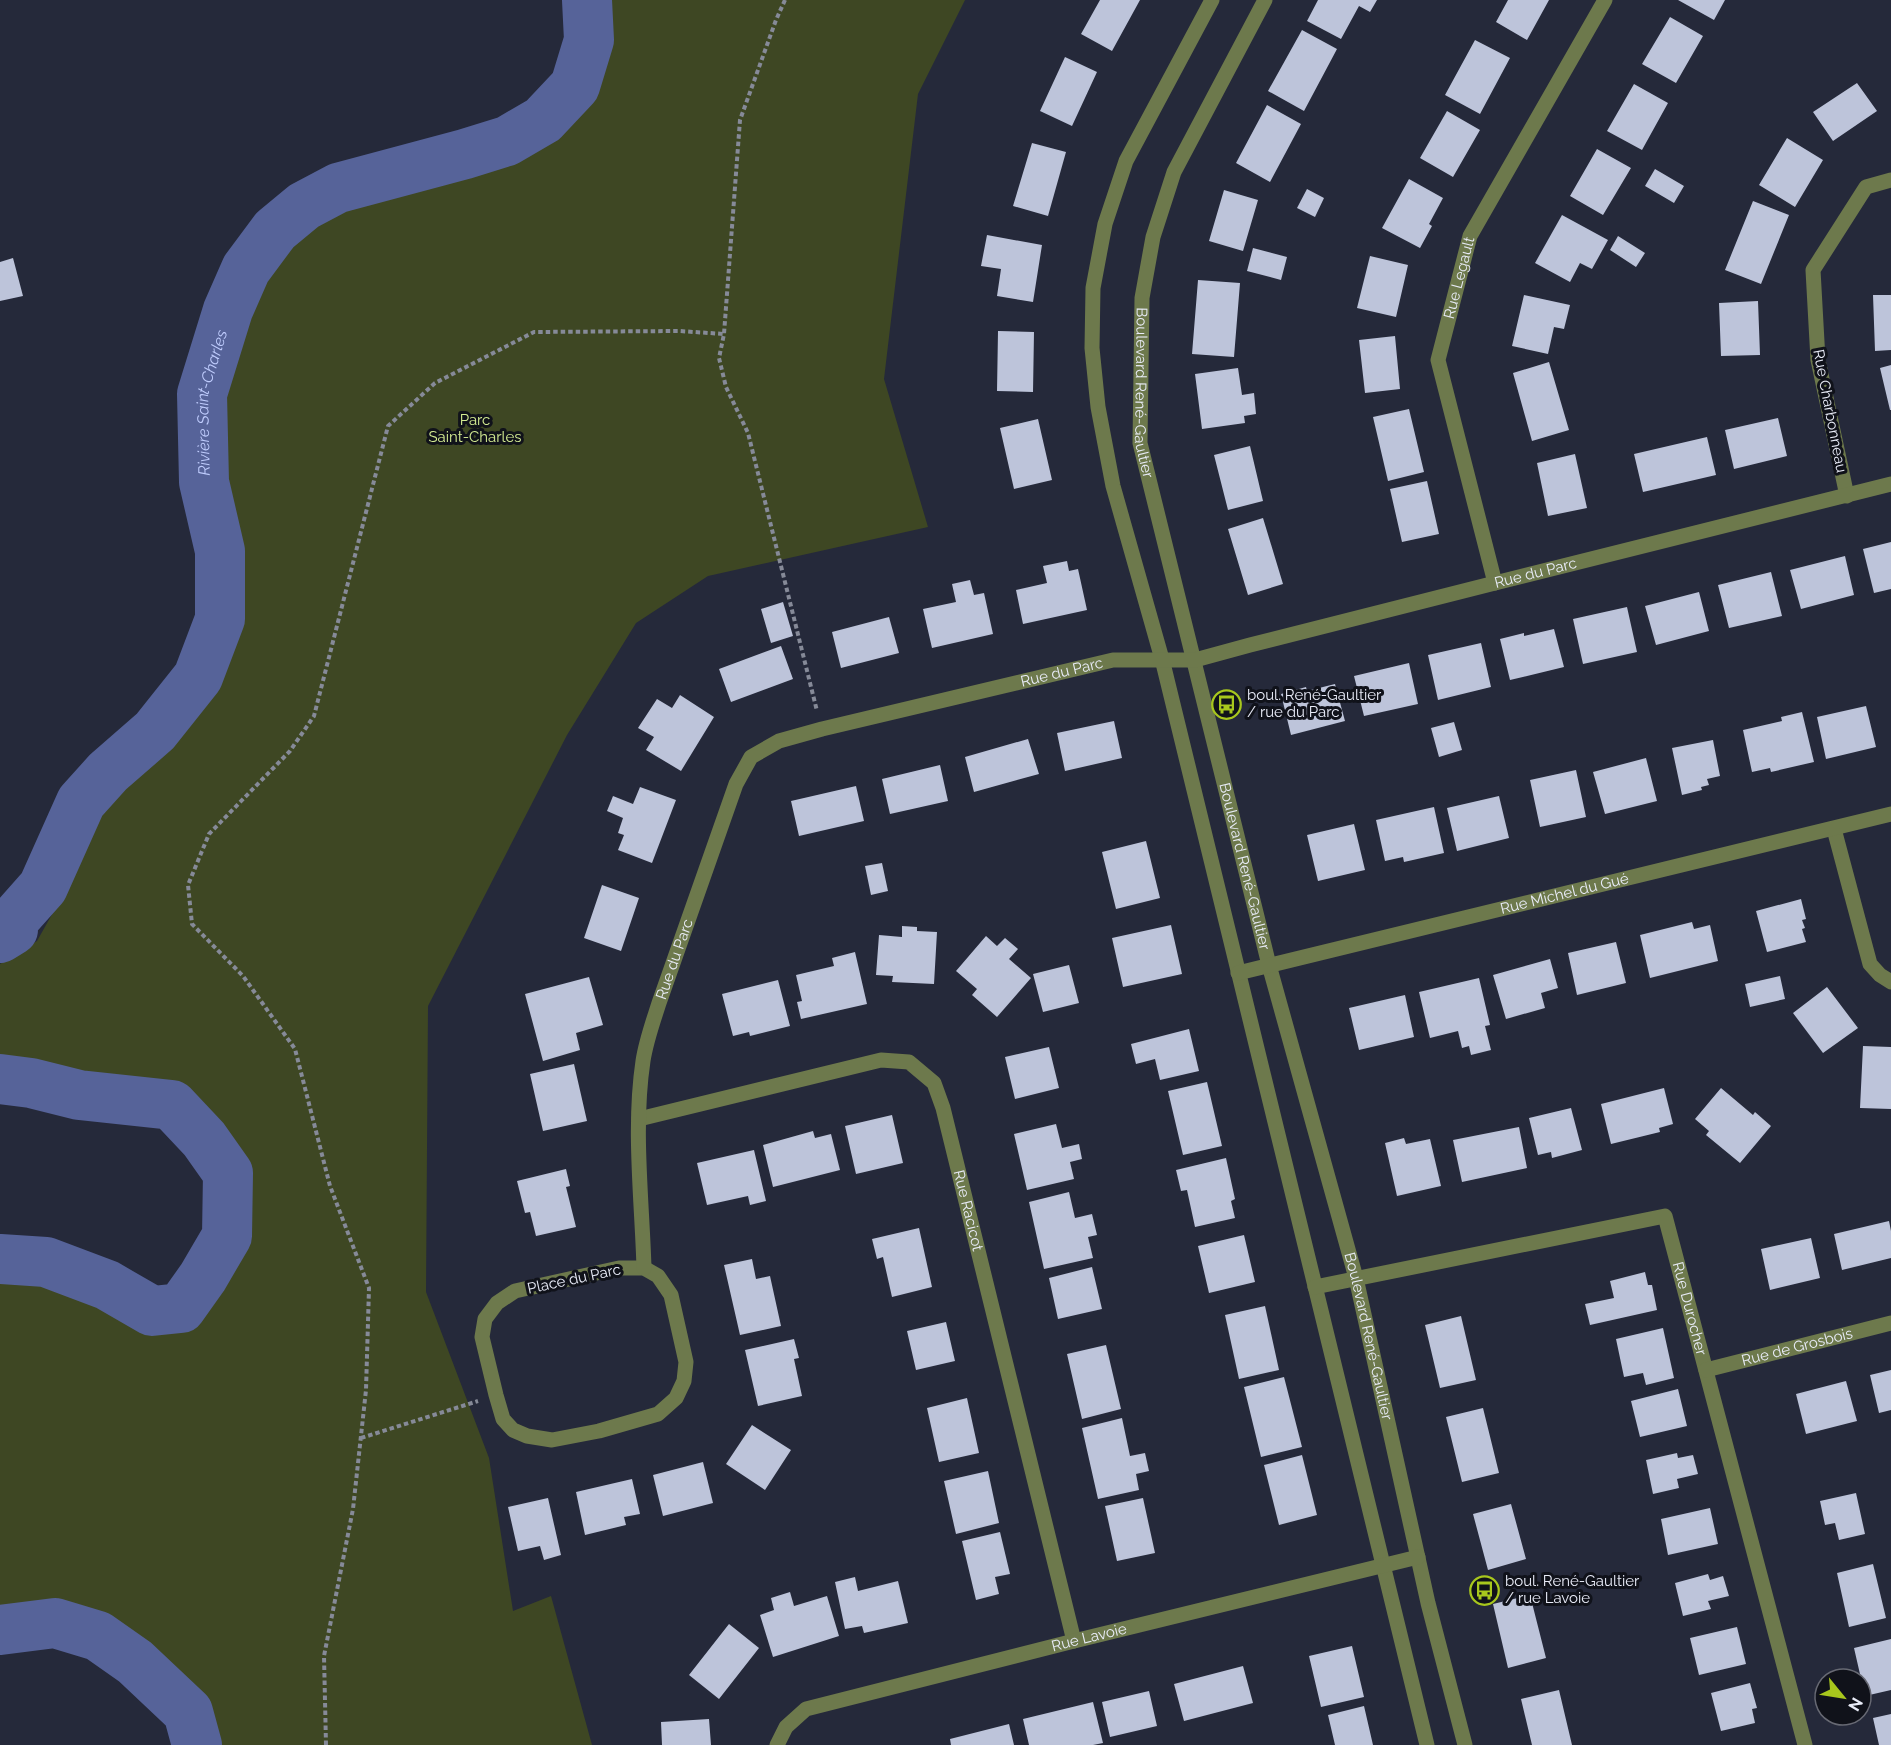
<svg xmlns="http://www.w3.org/2000/svg" width="1891" height="1745" font-family="Raleway,sans-serif">
<style>
.green{fill:#3e4723}
.lines{fill:none;stroke-linecap:round;stroke-linejoin:round}
.river{stroke:#566399;stroke-width:50}
.building{fill:#bdc4da}
.path{stroke:#868a98;stroke-width:4;stroke-dasharray:4.5 3;stroke-linecap:butt}
.minor{stroke:#6d794c;stroke-width:15}
.labels{text-anchor:middle;dominant-baseline:central;stroke-width:6;stroke-linejoin:round;paint-order:stroke}
.street-label{font-size:15px;fill:#e9ecf8;stroke:#10121a}
.park-label{font-size:15px;fill:#d5ed93;stroke:#10121a}
.poi-label{font-size:15px;fill:#e9ecf8;stroke:#10121a;text-anchor:start}
.water-label{font-size:16px;font-style:italic;fill:#bfccfd;stroke:#10121a}
</style>
<rect width="100%" height="100%" fill="#25293a"/>
<path class="green" d="M607,0h358l-47,94 -34,285 44,148 -220,49 -72,47 -69,112 -139,271 -2,286 63,166 24,153 38,-15 41,149h-395l-9,-33 -53,-50 -37,-26 -43,-13 -55,7v-371l46,3 61,23 45,26 29,-3 22,-31 24,-41 1,-63 -24,-34 -32,-34 -93,-10 -48,-12 -31,-4v-115l37,-23 18,-32 41,-90 108,-121 22,-46 13,-52 2,-43 -26,-127 6,-47 39,-104 23,-29 37,-29 54,-27 126,-32 52,-22 29,-28 17,-31 10,-46z"/>
<g class="lines">
<g class="river">
<path id="s1" d="M0,938l13,-8 -3,-6 33,-37 38,-85 27,-30 47,-41 43,-54 22,-58v-68l-16,-69 -2,-88 26,-84 18,-41 29,-39 29,-24 34,-18 127,-34 42,-13 36,-21 32,-34 14,-46 -2,-40"/>
<path d="M0,1079l31,4 48,12 93,10 32,34 24,34 -1,63 -24,41 -22,31 -29,3 -45,-26 -61,-23 -46,-3"/>
<path d="M0,1630l55,-7 43,13 37,26 53,50 9,33"/>
</g>
</g>
<path class="building" d="M1100,0h40l-28,51 -31,-17z
M1318,0h59l-7,12 -11,-6 -18,33 -34,-18z
M1508,0h41l-22,40 -31,-18z
M1678,0h47l-11,20z
M1670,17l33,19 -27,47 -34,-19z
M1302,30l35,19 -33,62 -36,-20z
M1475,40l35,18 -30,56 -35,-19z
M1065,57l32,15 -25,54 -32,-15z
M1857,83l20,28 -44,30 -20,-29z
M1634,84l34,19 -26,47 -35,-19z
M1267,105l34,19 -31,58 -34,-19z
M1447,111l33,19 -27,47 -33,-19z
M1787,138l36,22 -28,47 -36,-22z
M1032,143l34,9 -18,64 -35,-10z
M1597,149l34,19 -28,47 -33,-19z
M1655,169l29,17 -10,17 -29,-17z
M1409,179l34,19 -14,26 3,2 -12,22 -38,-20z
M1307,189l17,9 -9,19 -18,-9z
M1224,190l34,10 -15,51 -34,-10z
M1753,201l36,14 -28,69 -36,-14z
M1562,215l46,25 -16,29 -12,-6 -10,19 -35,-19z
M987,235l55,10 -9,57 -36,-6 4,-27 -20,-3z
M1618,236l27,17 -9,14 -26,-17z
M1253,248l34,9 -6,23 -34,-9z
M1370,256l38,9 -12,52 -39,-9z
M13,258l10,38 -23,5v-39z
M1198,280l42,3 -6,74 -42,-3z
M1524,295l46,10 -6,24 -10,-2 -6,27 -36,-8z
M1873,295h18v55l-16,1z
M1758,301l2,54 -39,1 -2,-53z
M998,331l36,1 -1,60 -36,-1z
M1395,336l5,53 -35,4 -6,-53z
M1549,362l20,68 -37,11 -19,-68z
M1891,365v45h-1l-10,-42z
M1238,368l4,27 12,-2 2,21 -12,2 1,7 -43,6 -7,-55z
M1409,409l15,63 -36,9 -15,-64z
M1778,418l9,38 -53,13 -9,-39z
M1038,419l14,61 -38,9 -14,-61z
M1707,437l9,38 -73,17 -9,-38z
M1250,446l13,55 -35,9 -14,-55z
M1575,454l12,54 -39,8 -11,-53z
M1427,481l12,53 -37,8 -12,-53z
M1263,518l20,66 -35,11 -20,-66z
M1891,542v47l-17,4 -11,-44z
M1845,556l9,39 -53,14 -11,-39z
M1067,561l2,10 9,-2 9,41 -64,14 -7,-34 31,-7 -4,-17z
M1771,572l11,44 -53,12 -11,-43z
M970,580l4,15 10,-2 9,41 -61,14 -9,-39 33,-7 -4,-18z
M1699,592l10,39 -53,14 -11,-39z
M783,602l10,34 -22,7 -10,-34z
M1627,607l10,45 -54,12 -10,-45z
M889,617l10,36 -58,15 -9,-36z
M1554,629l10,38 -54,13 -10,-41 24,-6v3z
M1481,643l10,44 -53,13 -10,-45z
M781,646l12,33 -62,23 -12,-33z
M1409,663l9,41 -54,12 -10,-40z
M1335,684l10,37 -54,14 -10,-41 25,-7 1,4z
M680,695l34,22 -33,54 -35,-21 8,-13 -16,-9 19,-29 15,9z
M1866,706l10,41 -50,12 -9,-42z
M1802,712l12,50 -43,10 -1,-4 -18,4 -9,-42 39,-9 -1,-4z
M1114,721l8,37 -57,13 -8,-38z
M1454,722l8,28 -23,7 -8,-29z
M1028,739l11,35 -65,18 -9,-35z
M1713,740l7,36 -13,3 2,6 -8,2 1,3 -20,5 -10,-47z
M1646,758l11,43 -52,13 -12,-42z
M940,765l8,36 -58,13 -8,-35z
M1576,770l10,47 -46,10 -10,-47z
M856,786l8,35 -65,15 -8,-35z
M640,787l36,13 -24,63 -34,-13 6,-15 -6,-2 5,-15 -16,-7 6,-15 20,8z
M1499,796l10,42 -52,13 -10,-43z
M1434,807l10,46 -40,9 -1,-5 -18,4 -9,-41z
M1354,824l11,46 -47,11 -11,-46z
M1146,841l14,57 -44,11 -14,-57z
M882,863l6,28 -17,4 -6,-29z
M602,885l37,13 -18,53 -37,-13z
M1801,899l5,20 -4,1 3,8 -3,1 4,13 -39,10 -11,-41z
M1692,922l2,7 16,-4 8,36 -68,17 -10,-43z
M1171,925l11,49 -59,13 -11,-49z
M902,926l15,1v4l20,1 -3,52 -42,-2 1,-6 -17,-1 3,-40 23,2z
M986,936l11,10 8,-8 13,11 -9,10 22,19 -34,39 -25,-22 5,-6 -21,-18z
M1616,942l10,41 -49,12 -9,-42z
M855,952l12,52 -66,15 -4,-17 5,-1 -6,-26 38,-9 -2,-8z
M1550,959l8,29 -17,5 4,15 -39,11 -13,-44z
M1069,965l10,38 -36,9 -10,-38z
M1780,976l5,23 -35,8 -5,-23z
M589,977l14,48 -27,8 4,17 -37,11 -18,-67z
M1479,978l11,47 -5,1 6,24 -20,5 -2,-9 -7,2 -4,-17 -28,7 -11,-46z
M778,980l12,46 -40,10 -1,-4 -16,4 -11,-42z
M1827,987l31,41 -35,25 -30,-40z
M1405,995l9,42 -55,13 -10,-42z
M1189,1029l10,42 -39,9 -5,-21 -19,5 -5,-20z
M1863,1046l28,1v62l-31,-1z
M1049,1047l10,41 -44,11 -10,-42z
M574,1064l13,57 -44,10 -13,-57z
M1207,1082l15,64 -39,9 -15,-64z
M1664,1088l9,36 -14,4 1,4 -49,12 -10,-40z
M1721,1088l32,27 2,-3 16,14 -31,37 -34,-28 3,-4 -14,-12z
M1571,1108l11,42 -30,8 -1,-6 -13,3 -9,-37z
M892,1115l11,48 -47,11 -11,-48z
M1056,1124l6,24 17,-4 3,15 -12,3 4,17 -47,11 -13,-56z
M1519,1127l8,41 -65,14 -9,-42z
M813,1131l2,7 16,-4 9,36 -67,17 -10,-42z
M1404,1138l2,6 24,-5 11,47 -44,10 -12,-53z
M754,1150l12,51 -16,4 -2,-9 -41,9 -10,-42z
M1226,1158l9,41 -4,2 4,17 -40,9 -8,-37 -6,1 -5,-21z
M566,1169l4,17 -4,1 10,40 -40,9 -6,-24 -5,1 -8,-32z
M1069,1192l6,26 17,-4 5,21 -9,2 5,21 -49,11 -15,-67z
M1889,1221l2,10v27l-49,12 -8,-36z
M919,1228l13,59 -40,10 -9,-40 -6,2 -5,-20z
M1244,1235l11,47 -46,11 -11,-47z
M1811,1238l9,40 -50,12 -9,-41z
M752,1259l4,20 14,-3 11,50 -41,9 -16,-70z
M1092,1267l10,42 -44,10 -9,-41z
M1645,1272l3,13h4l5,25 -67,15 -5,-21 29,-6 -4,-17z
M1265,1306l14,64 -40,9 -14,-64z
M1461,1316l15,64 -36,8 -15,-63z
M946,1322l9,39 -39,9 -9,-39z
M1663,1328l11,50 -28,7 -3,-12 -19,4 -8,-38z
M794,1339l5,19 -5,1 8,37 -44,10 -13,-56z
M1106,1345l15,64 -39,10 -15,-65z
M1891,1370v40l-12,3 -9,-38z
M1284,1377l18,70 -41,10 -17,-70z
M1846,1381l11,40 -51,13 -10,-40z
M1678,1389l9,37 -47,11 -9,-36z
M967,1398l12,55 -40,9 -12,-54z
M1483,1408l16,65 -37,9 -16,-65z
M1122,1418l8,38 15,-3 4,18 -13,3 3,16 -41,9 -16,-71z
M752,1425l39,25 -26,40 -39,-26z
M1677,1453l1,5 15,-3 5,19 -21,5 2,9 -26,6 -7,-34z
M1302,1455l15,60 -38,10 -15,-60z
M703,1462l10,41 -50,13 -10,-41z
M988,1471l11,52 -43,11 -12,-53z
M632,1479l8,35 -16,3 2,8 -41,10 -9,-43z
M1856,1493l9,41 -26,6 -4,-17 -10,2 -5,-24z
M548,1498l13,57 -17,5 -4,-14 -22,5 -10,-44z
M1143,1498l12,55 -38,8 -12,-55z
M1511,1504l15,55 -38,11 -15,-56z
M1710,1508l8,36 -50,11 -7,-36z
M1000,1532l10,42 -15,3 4,17 -23,6 -14,-59z
M1873,1564l13,54 -37,9 -12,-54z
M1708,1574l2,6 13,-4 6,20 -21,5 3,8 -28,7 -8,-33z
M855,1577l3,14 40,-10 10,42 -44,10 -2,-7 -17,3 -10,-47z
M790,1592l4,14 33,-10 12,40 -66,21 -13,-42 14,-5 -3,-12z
M1530,1595l16,63 -38,10 -15,-64z
M729,1624l30,24 -40,51 -30,-24z
M1737,1627l9,37 -47,11 -9,-37z
M1891,1639v51l-26,6 -11,-48z
M1352,1646l12,51 -43,10 -12,-51z
M1243,1666l10,37 -69,18 -10,-37z
M1750,1683l7,25 -5,1 3,14 -34,8 -10,-38z
M1559,1690l13,55h-40l-11,-46z
M1149,1691l8,35 -47,11 -8,-35z
M1093,1702l10,41 -10,2h-64l-6,-26z
M1364,1706l9,39h-38l-7,-30z
M1891,1714v31h-12l-6,-27z
M709,1719l2,26h-49l-1,-23z
M1009,1724l5,21h-63l-1,-6z"/>
<g class="lines">
<path class="path" d="M785,0l-9,20 -36,100 -16,214 -5,24 7,29 22,46 69,278
M361,1438l117,-37
M326,1745l-2,-89 29,-147 13,-119 3,-102 -39,-102 -35,-137 -52,-73 -51,-52 -4,-39 21,-51 81,-83 24,-35 74,-290 47,-43 99,-51 145,-1 45,3"/>
<g class="minor">
<path d="M1212,0l-86,161 -21,63 -12,64 -1,60 6,59 15,79 49,173 265,1086"/>
<path id="s2" d="M1265,0l-91,172 -21,65 -11,61 -2,145 129,522 87,313 72,325 37,142"/>
<path d="M1847,496l-29,-136 -5,-90 53,-83 25,-7"/>
<path id="s3" d="M1495,583l-57,-223 32,-124 135,-236"/>
<path d="M1834,829l36,135 10,11 11,7"/>
<path id="s4" d="M1238,973l653,-159"/>
<path id="s5" d="M639,1119l242,-59 28,2 25,21 9,25 131,533"/>
<path d="M619,1268h25l14,8 13,19 15,67 -2,19 -8,17 -18,16 -59,17 -47,9 -25,-4 -14,-6 -10,-11 -7,-24 -14,-58 3,-18 12,-16 18,-12z"/>
<path id="s6" d="M644,1268c-2,-68 -11,-140 -1,-207 3,-20 10,-39 16,-58l77,-219 15,-27 28,-16 43,-12 291,-69h82l55,-15 245,-62 396,-99"/>
<path id="s7" d="M1315,1287l350,-71 140,529"/>
<path id="s8" d="M1706,1370l185,-47"/>
<path id="s9" d="M777,1745l9,-18 20,-18 268,-68 344,-84"/>
</g>
</g>
<defs>
<symbol id="bus-ring" viewBox="-11 -11 22 22"><circle r="9.5" fill="#10121a" stroke="#a8c71d" stroke-width="1.5"/><path d="M-5-6H5V4H4V6H2V4H-2V6H-4V4H-5ZM-3.5-4V0h7V-4ZM-3.5 1.2v1.5H-2V1.2ZM2 1.2v1.5H3.5V1.2Z" fill="#a8c71d"/></symbol>
</defs>
<g fill-rule="evenodd">
<use href="#bus-ring" x="1210" y="688" width="33" height="33"/>
<use href="#bus-ring" x="1468" y="1574" width="33" height="33"/>
</g>
<g class="labels">
<g class="street-label">
<text stroke="none"><textPath href="#s3" startOffset="315">Rue Legault</textPath></text>
<text stroke="none"><textPath href="#s2" startOffset="420">Boulevard René-Gaultier</textPath></text>
<text transform="translate(1830 411) rotate(79)">Rue Charbonneau</text>
<text stroke="none"><textPath href="#s6" startOffset="1340">Rue du Parc</textPath></text>
<text stroke="none"><textPath href="#s6" startOffset="854">Rue du Parc</textPath></text>
<text stroke="none"><textPath href="#s2" startOffset="906">Boulevard René-Gaultier</textPath></text>
<text stroke="none"><textPath href="#s4" startOffset="336">Rue Michel du Gué</textPath></text>
<text stroke="none"><textPath href="#s6" startOffset="314">Rue du Parc</textPath></text>
<text stroke="none"><textPath href="#s5" startOffset="442">Rue Racicot</textPath></text>
<text transform="translate(574 1279) rotate(-12)">Place du Parc</text>
<text stroke="none"><textPath href="#s7" startOffset="453">Rue Durocher</textPath></text>
<text stroke="none"><textPath href="#s2" startOffset="1392">Boulevard René-Gaultier</textPath></text>
<text stroke="none"><textPath href="#s8" startOffset="94">Rue de Grosbois</textPath></text>
<text stroke="none"><textPath href="#s9" startOffset="339">Rue Lavoie</textPath></text>
</g>
<g class="park-label">
<text x="475" y="420">Parc<tspan x="475" dy="17">Saint-Charles</tspan></text>
</g>
<g class="poi-label">
<text x="1247" y="695">boul. René-Gaultier<tspan x="1247" dy="17">/ rue du Parc</tspan></text>
<text x="1505" y="1581">boul. René-Gaultier<tspan x="1505" dy="17">/ rue Lavoie</tspan></text>
</g>
<g class="water-label">
<text stroke="none"><textPath href="#s1" startOffset="618">Rivière Saint-Charles</textPath></text>
</g>
</g>
<g transform="translate(1843 1697) rotate(120)"><circle r="28" fill="#10121a" stroke="#676973" stroke-width="1.5"/>
<path d="M0-4.5L10 22L0 15L-10 22Z" fill="#a8c71d"/>
<text y="-9" font-size="16" font-weight="bold" text-anchor="middle" fill="#e9ecf8">N</text>
</g>
</svg>
